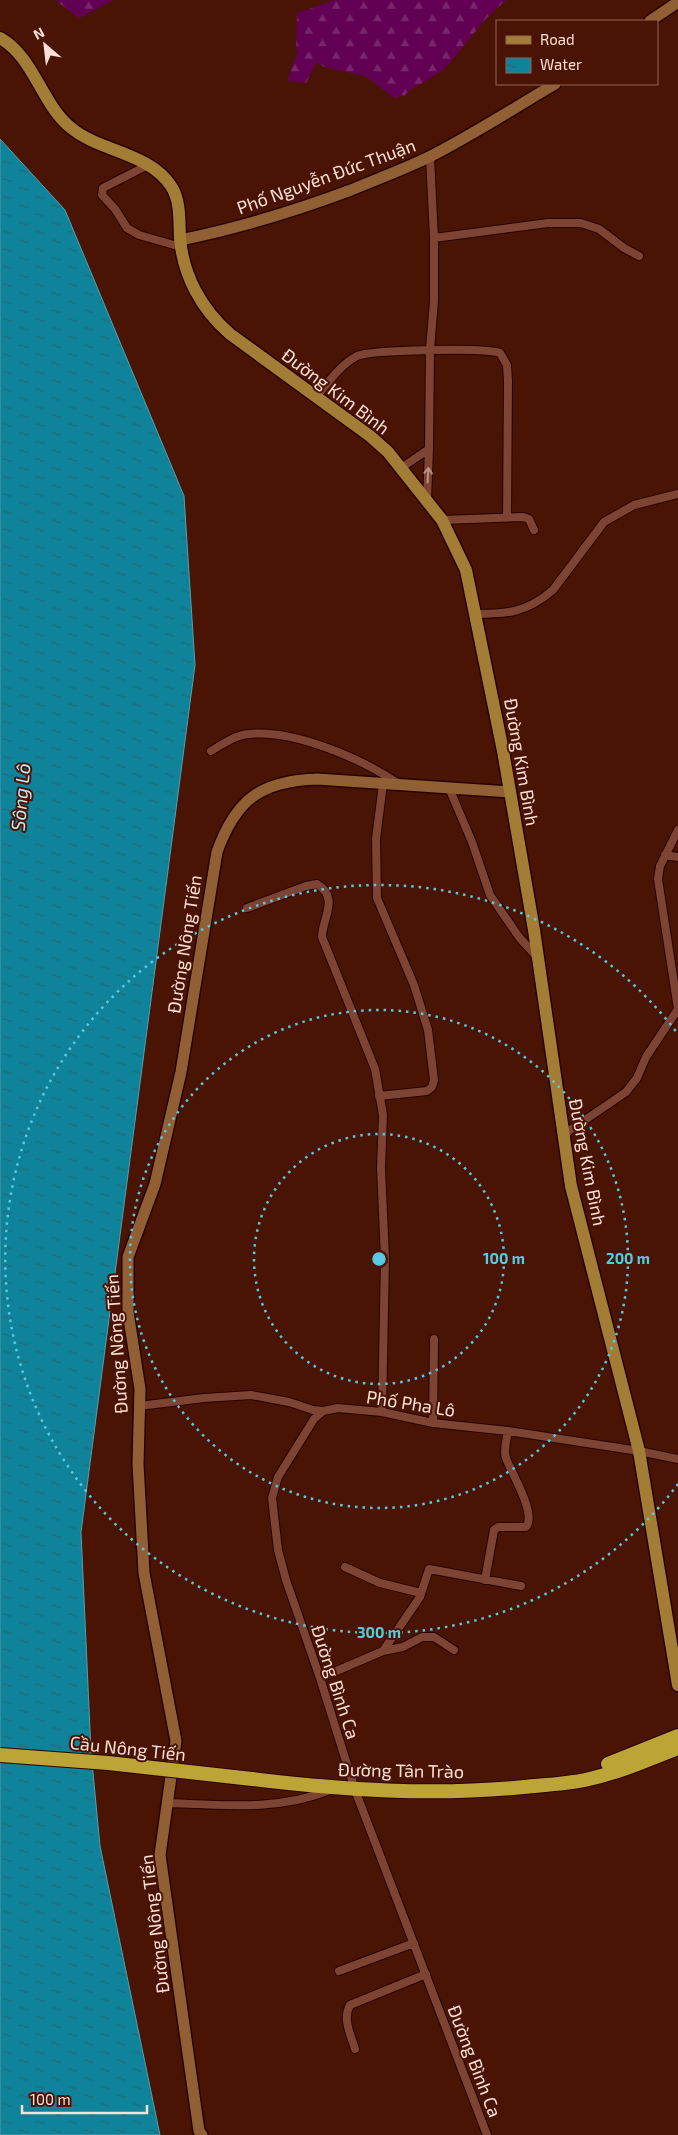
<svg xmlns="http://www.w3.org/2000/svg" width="678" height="2135" font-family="'Exo 2',sans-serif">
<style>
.forest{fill:url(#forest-firs)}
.water{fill:url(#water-ripples);stroke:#559fac}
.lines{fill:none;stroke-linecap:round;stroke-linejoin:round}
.street-casing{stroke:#280200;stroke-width:10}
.secondary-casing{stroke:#280200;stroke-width:14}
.primary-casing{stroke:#280200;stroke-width:15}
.highway-casing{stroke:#280200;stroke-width:16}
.street{stroke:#7d4333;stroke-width:8}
.secondary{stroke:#906034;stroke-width:11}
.primary{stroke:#a37d35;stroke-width:12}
.highway{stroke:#bda436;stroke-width:14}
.highway-bridge-casing{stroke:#280200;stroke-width:16;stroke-linecap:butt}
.highway-bridge{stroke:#bda436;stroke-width:14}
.oneway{stroke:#bc9185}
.ring{fill:none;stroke:#58c9e3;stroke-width:2.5;stroke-dasharray:2.5 5}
.labels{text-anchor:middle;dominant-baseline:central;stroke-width:4;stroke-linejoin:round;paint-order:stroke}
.street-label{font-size:18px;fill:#fcdfd7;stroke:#4a1405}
.water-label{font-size:19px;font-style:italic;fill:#c5e7f1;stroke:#4a1405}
.centre{fill:#58c9e3;stroke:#4a1405;stroke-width:2.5}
.ring-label{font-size:15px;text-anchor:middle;font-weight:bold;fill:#58c9e3;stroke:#4a1405;stroke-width:4;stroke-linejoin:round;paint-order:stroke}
</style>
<defs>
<pattern id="forest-firs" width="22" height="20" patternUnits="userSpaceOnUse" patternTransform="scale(1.25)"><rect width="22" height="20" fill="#620054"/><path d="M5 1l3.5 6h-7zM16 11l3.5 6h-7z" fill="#79256c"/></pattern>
<pattern id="water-ripples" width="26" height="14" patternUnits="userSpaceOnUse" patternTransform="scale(1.25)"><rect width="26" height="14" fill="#0e839a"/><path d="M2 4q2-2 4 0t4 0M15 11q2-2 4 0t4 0" fill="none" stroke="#276976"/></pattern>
</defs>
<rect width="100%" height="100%" fill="#4a1405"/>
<path class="forest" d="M55,0h59l-35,18z
M334,0h173c-25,18 -40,45 -62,68 -12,11 -29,16 -41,28l-2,-1 -6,4 -31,-23 -41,-9 -7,-5 -11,21 -19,-2 11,-30 -2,-1 1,-37z"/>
<path class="water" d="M0,139l65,71 119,286 11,169 -114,867 10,220 9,94 60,289h-160z"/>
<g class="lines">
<defs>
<path id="street" d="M148,165l-45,23 -1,7 13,14 12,19 12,7 42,12
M434,238l114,-15h33l18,6 25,19 15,8
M316,397c12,-14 24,-32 41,-41 14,-6 129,-9 143,-3l7,12 1,16 -1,136
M401,468l28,-19
M427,500l2,-51 1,-100 4,-48v-63l-4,-81
M442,520l81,-3 6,2 5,11
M474,614c33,0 52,-1 79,-24l51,-68 30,-17 44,-11
M211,751c12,-7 24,-16 38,-17 45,-5 113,25 150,50
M449,788l23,54 18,53 29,42 18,20
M665,855l13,2
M247,908l59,-22 11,-2c23,14 5,35 5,53l53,132 8,46 -2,53 4,90 -3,154
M379,1096l48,-5 5,-4 2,-7 -6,-50 -14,-45 -37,-87 -1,-59 7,-55
M563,1135l63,-43 11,-14 9,-21 32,-48 -20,-130 2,-13 18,-36
M139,1406l65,-8 47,-3 38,7 24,8 10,1 15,-3 44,4 51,11 75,8 131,20 39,8
M323,1411l-9,8 -36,58 -6,21 6,52 8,30 34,98 35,112 132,345
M433,1423l1,-84
M345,1567l35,16 41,10
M485,1580l9,-50 4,-3h28c11,-13 -15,-55 -20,-69 -3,-8 1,-19 2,-27
M383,1651l37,-54 9,-28 92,17
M320,1678l63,-27 20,-4 19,-10h12l20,13
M169,1803c53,2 110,8 161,-13
M339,1971l75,-28
M355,2049c-4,-14 -13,-30 -5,-44l76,-31"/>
<path id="secondary" d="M650,21l28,-19
M180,240c59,-12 115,-29 171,-50 26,-11 54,-21 80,-34 43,-22 83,-48 124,-72
M202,2135l-3,-4 -39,-276 16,-114 -32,-168 -6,-109 2,-75 -12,-77v-55l27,-73 26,-112 36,-220c19,-53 44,-71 100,-73l193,13"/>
<path id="primary" d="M0,38c34,19 41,65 70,89 29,25 79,25 101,59 10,15 8,35 9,52 3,37 21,71 50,96l140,102 18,16 54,68 24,50 37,181 31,179 37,256 68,265 39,234"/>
<path id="highway" d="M608,1764l70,-28
M252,1779c91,11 181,17 272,8 20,-2 41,-3 61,-7 32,-7 63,-20 93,-32"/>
</defs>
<use href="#street" class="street-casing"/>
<use href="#secondary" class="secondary-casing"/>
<use href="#primary" class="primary-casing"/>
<use href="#highway" class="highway-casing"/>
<use href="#street" class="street"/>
<use href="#secondary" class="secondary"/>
<use href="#primary" class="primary"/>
<use href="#highway" class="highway"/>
<defs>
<path id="highway-bridge" d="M0,1755l108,8 144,16"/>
</defs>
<use href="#highway-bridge" class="highway-bridge-casing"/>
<use href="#highway-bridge" class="highway-bridge"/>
</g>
<defs><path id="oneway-shaft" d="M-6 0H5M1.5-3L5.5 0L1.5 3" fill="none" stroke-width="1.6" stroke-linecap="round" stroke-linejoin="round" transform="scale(1.25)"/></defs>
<use class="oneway" href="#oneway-shaft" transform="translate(428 475) rotate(-87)"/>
<g class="ring">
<circle cx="379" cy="1259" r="125"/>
<circle cx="379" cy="1259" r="249"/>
<path d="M678 1484A374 374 0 1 1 678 1034"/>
</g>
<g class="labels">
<g class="street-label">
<text transform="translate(326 176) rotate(-20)">Phố Nguyễn Đức Thuận</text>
<text transform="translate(336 391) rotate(37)">Đường Kim Bình</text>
<text transform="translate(522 762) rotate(80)">Đường Kim Bình</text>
<text transform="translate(184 944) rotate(-81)">Đường Nông Tiến</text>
<text transform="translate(588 1162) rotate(79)">Đường Kim Bình</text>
<text transform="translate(116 1344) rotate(-94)">Đường Nông Tiến</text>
<text transform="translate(411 1403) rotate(9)">Phố Pha Lô</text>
<text transform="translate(336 1682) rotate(72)">Đường Bình Ca</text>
<text transform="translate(128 1748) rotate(6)">Cầu Nông Tiến</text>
<text transform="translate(401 1770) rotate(1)">Đường Tân Trào</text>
<text transform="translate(154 1924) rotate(-97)">Đường Nông Tiến</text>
<text transform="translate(475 2061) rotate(69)">Đường Bình Ca</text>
</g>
<g class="water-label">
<text transform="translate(20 797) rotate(-85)">Sông Lô</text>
</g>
</g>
<circle cx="379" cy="1259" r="8" class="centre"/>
<g class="ring-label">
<text x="504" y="1264">100 m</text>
<text x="628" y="1264">200 m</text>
<text x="379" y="1638">300 m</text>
</g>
<rect x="496" y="20" width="162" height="65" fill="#4a1405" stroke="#916559"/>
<rect x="506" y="36" width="25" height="8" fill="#a37d35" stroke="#916559"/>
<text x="540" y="45" font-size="15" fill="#fcdfd7">Road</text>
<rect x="506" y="58" width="25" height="15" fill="url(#water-ripples)" stroke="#916559"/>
<text x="540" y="70" font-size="15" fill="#fcdfd7">Water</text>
<g transform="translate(45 45) rotate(332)" stroke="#4a1405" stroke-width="4" paint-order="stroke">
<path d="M0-4L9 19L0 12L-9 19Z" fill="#fcdfd7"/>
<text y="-8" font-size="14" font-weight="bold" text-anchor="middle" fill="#fcdfd7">N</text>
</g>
<path d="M22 2105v8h125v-8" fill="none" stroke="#fcdfd7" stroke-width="2.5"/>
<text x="30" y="2105" font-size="15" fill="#fcdfd7" stroke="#4a1405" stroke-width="4" paint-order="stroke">100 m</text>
</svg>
